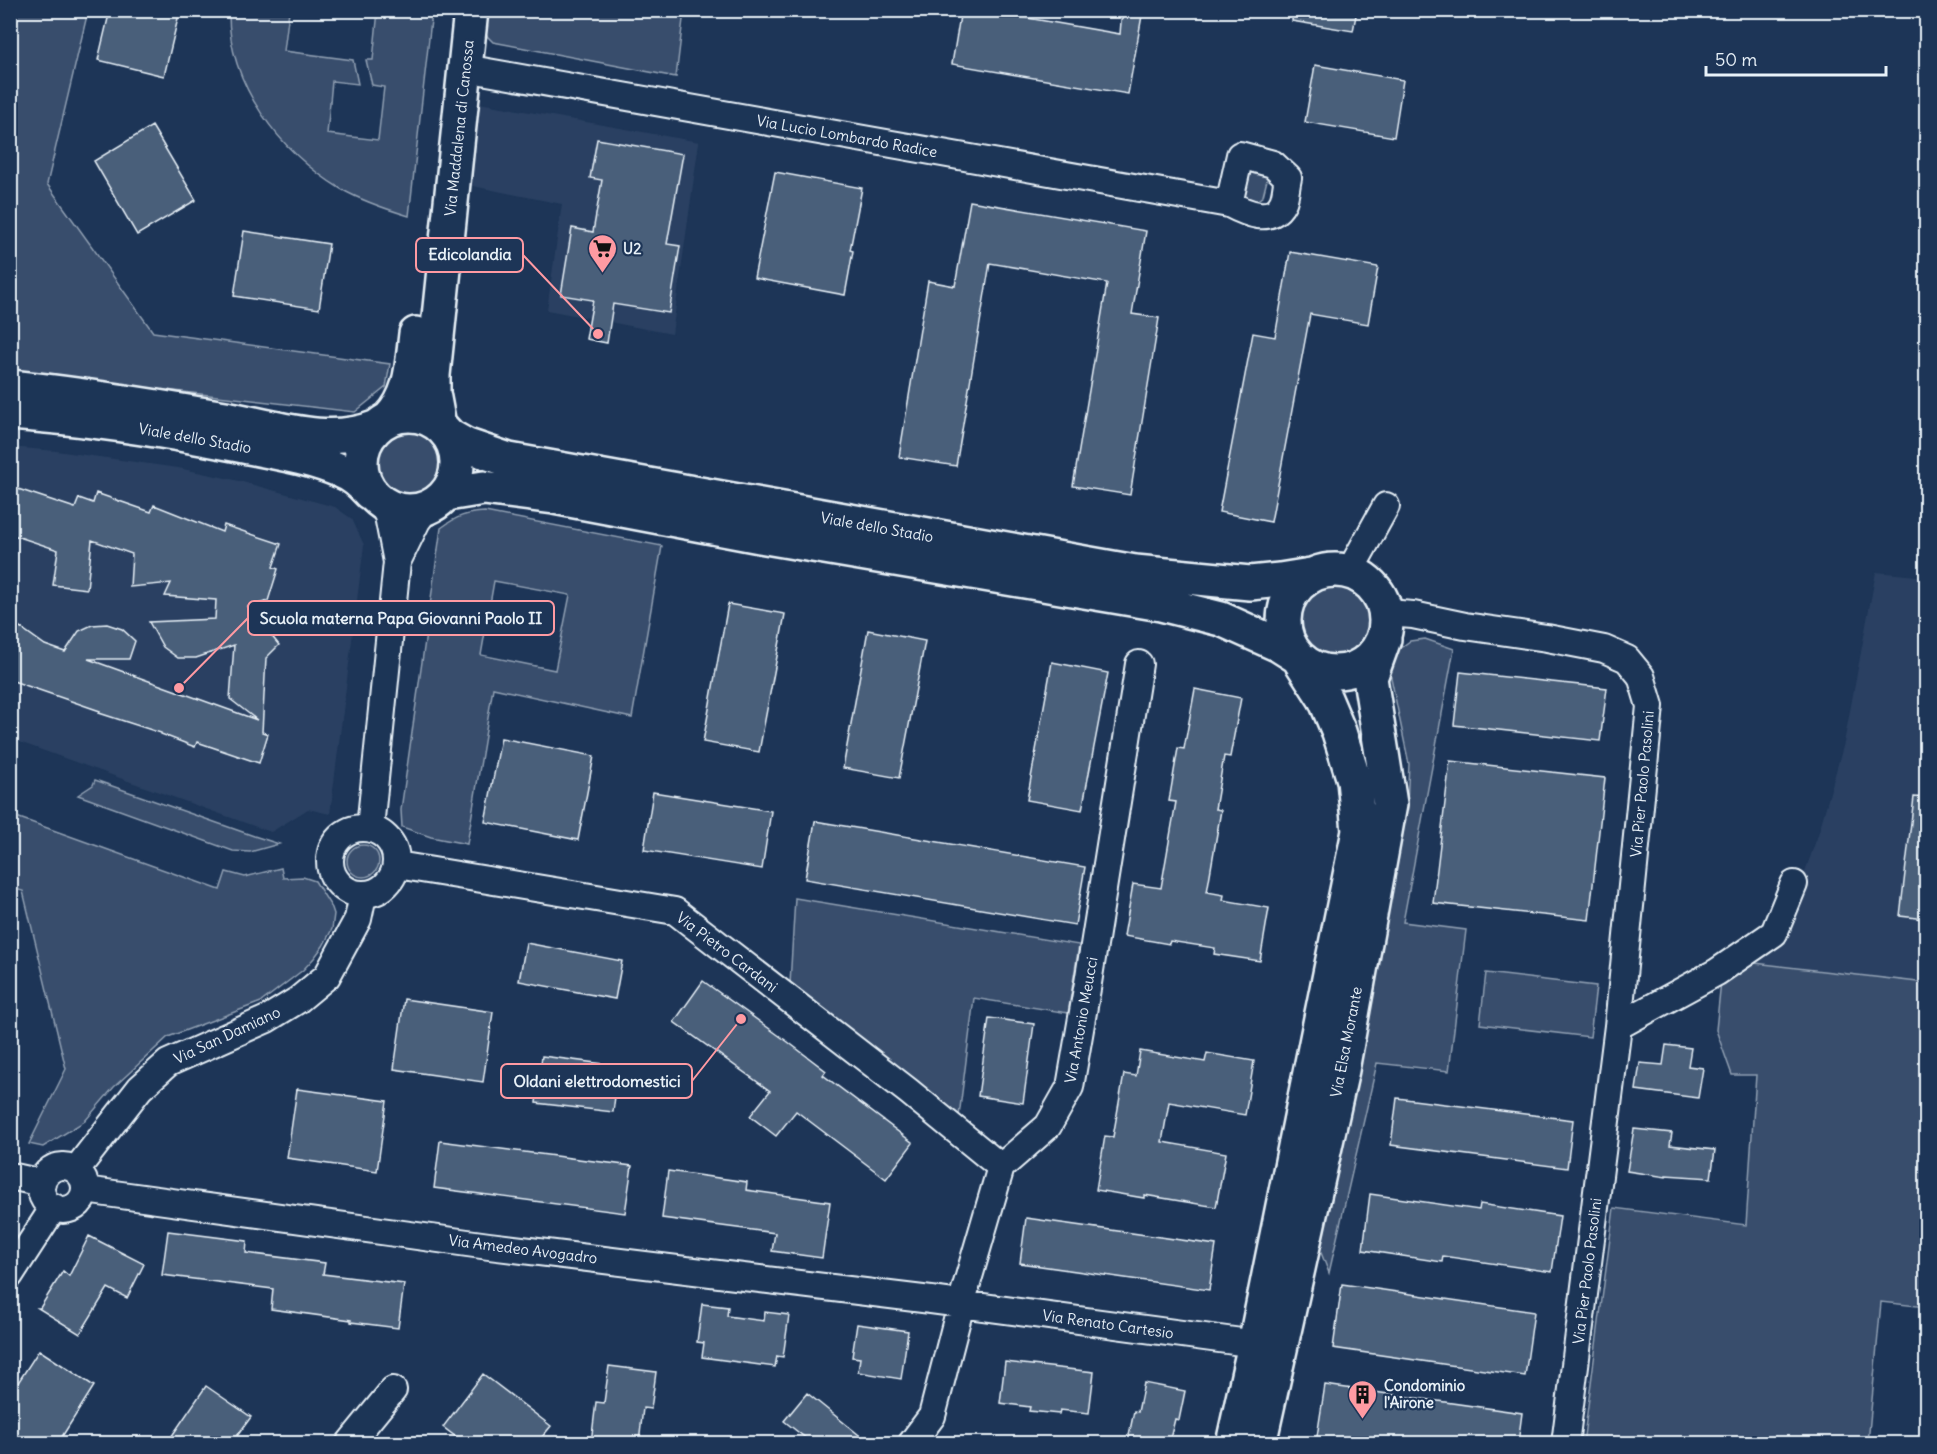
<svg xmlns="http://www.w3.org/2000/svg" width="1937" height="1454" font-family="Delius,sans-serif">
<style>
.built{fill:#2a4162}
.green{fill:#374d6c;stroke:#909fb2;stroke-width:1.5;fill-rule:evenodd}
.building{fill:#495e7a;stroke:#e8f1f8;stroke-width:1.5}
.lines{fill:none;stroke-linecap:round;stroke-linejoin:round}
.street-casing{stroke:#e8f1f8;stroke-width:30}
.secondary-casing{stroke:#e8f1f8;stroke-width:38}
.street{stroke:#1d3557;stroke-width:26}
.secondary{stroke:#1d3557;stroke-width:33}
.labels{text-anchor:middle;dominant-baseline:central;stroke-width:4.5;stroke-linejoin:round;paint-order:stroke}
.street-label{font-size:15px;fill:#e8f1f8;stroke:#1d3557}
.poi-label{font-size:15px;font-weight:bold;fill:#e8f1f8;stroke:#1d3557;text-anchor:start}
.leader{fill:none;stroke:#ff9aa2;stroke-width:2}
.callout-dot{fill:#ff9aa2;stroke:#1d3557;stroke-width:2}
.callout{fill:#1d3557;stroke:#ff9aa2;stroke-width:2}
.callout-label{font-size:16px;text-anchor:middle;font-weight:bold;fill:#e8f1f8}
</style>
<rect width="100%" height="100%" fill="#1d3557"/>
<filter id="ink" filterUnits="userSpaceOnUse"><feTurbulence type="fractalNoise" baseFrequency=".0167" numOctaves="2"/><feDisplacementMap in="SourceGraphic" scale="12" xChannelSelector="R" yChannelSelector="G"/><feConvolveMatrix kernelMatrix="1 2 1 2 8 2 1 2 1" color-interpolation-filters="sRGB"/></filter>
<g filter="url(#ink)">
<path class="built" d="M479,103l220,39 -27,192 -125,-24 15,-106 -94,-19z
M10,447l46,4 122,17 57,12 100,27 17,12 12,26 -34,269 -22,-5 -37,23 -260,-93z
M1876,572l50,5v406l-180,-21 36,-25 36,-102 26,-92z"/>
<path class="green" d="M10,11h78l-41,173 106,148 237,32 -4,23 -31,25 -344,-40z
M229,11h60l-5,40 69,9 5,24 -26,-3 -5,53 51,6 6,-53 -12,-2 -6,-25h7l5,-49h54l-23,205c-23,-7 -47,-15 -68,-27 -61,-37 -113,-104 -112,-178z
M481,11h203l-8,66 -183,-35 -14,-14z
M1248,171l20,5 -5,20 -8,6 -14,-1z
M406,423c55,10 49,79 -1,78 -8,0 -16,-2 -21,-8 -4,-4 -9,-8 -12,-13 -7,-10 -6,-31 2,-39 7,-7 24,-13 32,-18z
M485,512l177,34 -30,172 -139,-30 -26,156 -36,-7 -29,-10 -1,-17 40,-282c16,-12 25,-15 44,-16zM494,581l76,14 -15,75 -74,-15z
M1298 621a37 37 0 1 1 74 0a37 37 0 1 1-74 0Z
M1425,639l29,10 -51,273 63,8 -17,141 -72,-8 -48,210 -11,-28 89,-441 2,-40 -20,-96 10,-19 11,-8z
M95,780l159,56 25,8 -29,8 -17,-1 -155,-56 15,-10z
M11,815l209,75 6,-18 19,5 36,-9 2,10 20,-1 12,4 17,27 2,6 -2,15 -9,17 -9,12 -11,12 -42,32 -93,35 -54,50 -29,34 -42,26 -14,-3 37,-75 -43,-178 -12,-3z
M347 861a16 16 0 1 1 32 0a16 16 0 1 1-32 0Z
M795,898l284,47 -11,68 -94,-15 -15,118 -169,-132z
M1746,962l180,21v324l-45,-5 -13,141 -285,1 31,-236 132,17 10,-150h-24l-16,-45 5,-49z
M1486,973l110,13 -6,51 -110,-13z"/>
<path class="building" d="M110,10h70l-16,66 -66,-16z
M961,10h20l139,24 2,-24h21l-15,84 -176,-30z
M1293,10h64l-4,21 -61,-10z
M1315,65l88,15 -9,57 -89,-15z
M152,126l44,74 -59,35 -43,-74z
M597,139l86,15 -16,90 13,2 -11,67 -56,-9 -6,39 -21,-4 7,-39 -32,-5 11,-67 21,4 9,-52 -12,-2z
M775,172l87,16 -12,62 3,1 -8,44 -91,-17z
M970,201l176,30 -14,83 27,4 -29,177 -57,-9 34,-203 -117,-20 -34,203 -57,-9 29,-176 27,5z
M244,231l85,13 -10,65 -85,-13z
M1290,252l88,15 -10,57 -58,-10 -39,208 -52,-10 34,-179 22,4z
M18,489l57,19 4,-10 14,5 3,-10 55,19 3,-7 68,27 2,-7 57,19 -8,23 5,2 -10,32 -20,6 31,38 -13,13 -4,74 6,2 -9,29 -62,-21 -2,5 -34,-13v-1l-62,-20 1,-2 -90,-31v-60l35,25 20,7 14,-21 13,-6 15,-1 15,5 13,12 -6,18h-41l169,61 -27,-21 4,-54 -38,13h-18l-15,-11 -14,-25 66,-3 1,-19 -51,-4 6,-13 -41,4 2,-33 -40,-14 -5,49 -34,-4 5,-35 -48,-16v-23z
M728,604l57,10 -26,138 -56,-10z
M868,630l57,11 -26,137 -56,-10z
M1052,662l56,11 -26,137 -55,-10z
M1460,672l147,16 -7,53 -146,-16z
M1195,689l46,9 -11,59 -6,-1 -9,53 6,1 -14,82 17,3 -1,5 46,8 -9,53 -46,-7 1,-6 -45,-7 -1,3 -45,-8 9,-52 28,4 15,-86 -7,-1 9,-53 6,1z
M501,738l93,18 -16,84 -93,-18z
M1450,761l155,17 -16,142 -156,-17z
M653,792l118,19 -9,58 -118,-19z
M1914,797l12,1v121l-26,-3z
M815,821l270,46 -10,58 -270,-46z
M526,943l96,18 -7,38 -96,-18z
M703,981l85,61 38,29 -3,4 90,68 -27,36 -90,-68 -20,25 -26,-20 20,-25 -96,-69z
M404,999l89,13 -10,70 -89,-13z
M989,1018l45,6 -11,79 -45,-7z
M1666,1045l25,3 -3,18 15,2 -5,30 -62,-8 4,-27 23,2z
M1140,1051l65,11 2,-9 47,8 -9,54 -76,-13 -7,40 64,11 -10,54 -72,-12v3l-48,-8 9,-54 8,1 11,-63 12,2z
M542,1056l77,10 -6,46 -77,-9z
M297,1089l90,12 -10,70 -90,-13z
M1397,1098l176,22 -6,48 -176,-23z
M1634,1129l38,4 -2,12 45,5 -4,28 -45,-3v2l-39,-6z
M440,1141l192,25 -7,47 -191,-25z
M668,1171l79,11 -1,8 84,12 -8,56 -50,-7 3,-18 -113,-15z
M1370,1194l109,16 1,-6 80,12 -8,56 -109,-16 -1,6 -79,-12z
M1026,1218l190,27 -7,45 -189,-27z
M168,1231l79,10 -1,12 79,10 -2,11 81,10 -6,44 -47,-6v-2l-80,-11 2,-20 -111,-14z
M89,1236l55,28 -17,34 -19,-10 -28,46 -42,-26h2l23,-37 6,5z
M1342,1284l192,28 -9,64 -192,-28z
M702,1304l26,3 -1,9 37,5 1,-9 24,3 -6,42 -6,-1 -2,11 -73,-10 2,-14 -7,-1z
M857,1324l51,7 -7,48 -43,-7 2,-14 -8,-1z
M39,1350l55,36 -36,57h-48v-48z
M1005,1362l89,10 -5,41 -29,-3 -1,4 -30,-3 1,-4 -30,-4z
M609,1366l47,6 -5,37 -8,-1 -4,35h-48l5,-41 8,1z
M483,1374l68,52 -14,17h-73l-21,-16z
M1144,1383l41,8 -6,29 -4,-1 -6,24h-25l-16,-3 6,-29 4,1z
M1325,1385l197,28 -4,30h-202z
M206,1386l45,31 -19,26h-65z
M807,1393l62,50h-57l-28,-22z"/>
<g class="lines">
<defs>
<path id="street" d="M465,68l764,136c17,9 43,21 54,-2 3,-7 3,-16 5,-24l-15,-14 -33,-9 -11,49
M397,562l20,-41 9,-12
M1350,571l36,-65
M1387,613l26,2 52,11 82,12 57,11 23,10 14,17 9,30 -32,320 -53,418
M330 861a33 33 0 1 1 66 0a33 33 0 1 1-66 0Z
M370,828l27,-266 -9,-46 -6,-12
M397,865l278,46 233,180 93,76
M1618,1026l99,-54 57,-39 20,-49
M41 1188a22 22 0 1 1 44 0a22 22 0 1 1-44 0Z
M76,1170l64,-82 28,-25 99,-44 31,-19 29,-24 31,-57 5,-24
M10,1176l32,7
M85,1190l404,56 442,54 340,46
M10,1275l44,-68
M349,1444l44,-54
M911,1444l21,-28 29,-112 40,-137 47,-41 22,-39 18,-104 51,-319"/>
<path id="secondary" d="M10,387c71,7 140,19 209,30 52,8 106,31 158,10
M10,413c77,5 153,17 229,32 34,7 70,12 102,26 12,4 21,13 29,22
M361 463a48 48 0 1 1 96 0a48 48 0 1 1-96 0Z
M389,419c23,-24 23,-53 27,-85
M439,425l-6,-32v-18l38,-365
M449,436l16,9 44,15 626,112 115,11 30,-3 31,-5
M447,494l37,-6 70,9 206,39 401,68 60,15 58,26 19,12 27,42 14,33 15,48 5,51 -104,513 -22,100
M1284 621a51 51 0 1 1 102 0a51 51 0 1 1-102 0Z
M1259,1444l83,-374 48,-266 -20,-126 14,-39"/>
</defs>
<use href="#street" class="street-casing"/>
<use href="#secondary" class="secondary-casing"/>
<use href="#street" class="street"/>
<use href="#secondary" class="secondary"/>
</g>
</g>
<defs>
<symbol id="supermarket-pin" viewBox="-11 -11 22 30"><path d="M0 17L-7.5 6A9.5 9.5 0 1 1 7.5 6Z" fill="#ff9aa2" stroke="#1d3557"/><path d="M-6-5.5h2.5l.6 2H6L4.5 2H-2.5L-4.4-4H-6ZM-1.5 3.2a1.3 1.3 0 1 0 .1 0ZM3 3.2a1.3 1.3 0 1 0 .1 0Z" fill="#111"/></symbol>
<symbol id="building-pin" viewBox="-11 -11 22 30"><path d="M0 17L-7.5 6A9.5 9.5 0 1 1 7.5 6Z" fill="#ff9aa2" stroke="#1d3557"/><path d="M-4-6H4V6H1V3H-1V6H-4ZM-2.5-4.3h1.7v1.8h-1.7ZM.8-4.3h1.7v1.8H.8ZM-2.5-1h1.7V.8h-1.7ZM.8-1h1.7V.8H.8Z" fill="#111"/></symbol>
</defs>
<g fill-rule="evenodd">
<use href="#supermarket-pin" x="586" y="232" width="33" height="45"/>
<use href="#building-pin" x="1346" y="1378" width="33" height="45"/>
</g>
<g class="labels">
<g class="street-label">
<text transform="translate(459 128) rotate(-84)">Via Maddalena di Canossa</text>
<text transform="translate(847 136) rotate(10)">Via Lucio Lombardo Radice</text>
<text transform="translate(195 438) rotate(10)">Viale dello Stadio</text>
<text transform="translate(877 527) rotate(10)">Viale dello Stadio</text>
<text transform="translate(1642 784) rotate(-85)">Via Pier Paolo Pasolini</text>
<text transform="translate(727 952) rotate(37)">Via Pietro Cardani</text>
<text transform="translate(1081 1020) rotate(-80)">Via Antonio Meucci</text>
<text transform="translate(227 1035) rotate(-25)">Via San Damiano</text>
<text transform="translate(1346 1042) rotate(-79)">Via Elsa Morante</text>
<text transform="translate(523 1249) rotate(7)">Via Amedeo Avogadro</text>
<text transform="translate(1587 1271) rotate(-83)">Via Pier Paolo Pasolini</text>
<text transform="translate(1108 1324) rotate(8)">Via Renato Cartesio</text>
</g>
<g class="poi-label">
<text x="623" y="248">U2</text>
<text x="1384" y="1385">Condominio<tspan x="1384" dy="17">l'Airone</tspan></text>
</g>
</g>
<path class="leader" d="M598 334L523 255M179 688L248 618M741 1019L692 1081"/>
<g class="callout-dot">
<circle cx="598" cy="334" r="6"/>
<circle cx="179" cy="688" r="6"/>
<circle cx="741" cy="1019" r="6"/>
</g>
<g class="callout">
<rect x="416" y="238" width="107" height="34" rx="6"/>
<rect x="248" y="601" width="306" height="34" rx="6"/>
<rect x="501" y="1064" width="191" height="34" rx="6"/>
</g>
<g class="callout-label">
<text x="470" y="260">Edicolandia</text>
<text x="401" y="624">Scuola materna Papa Giovanni Paolo II</text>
<text x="597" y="1087">Oldani elettrodomestici</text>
</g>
<rect width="1937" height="1454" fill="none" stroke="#1d3557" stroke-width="36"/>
<rect x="18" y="18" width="1901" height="1418" fill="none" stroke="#e8f1f8" stroke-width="2" filter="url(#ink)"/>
<path d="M1706 66v9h180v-9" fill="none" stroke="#e8f1f8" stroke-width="3"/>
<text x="1715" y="66" font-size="18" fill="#e8f1f8" stroke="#1d3557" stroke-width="4.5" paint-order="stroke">50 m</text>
</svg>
